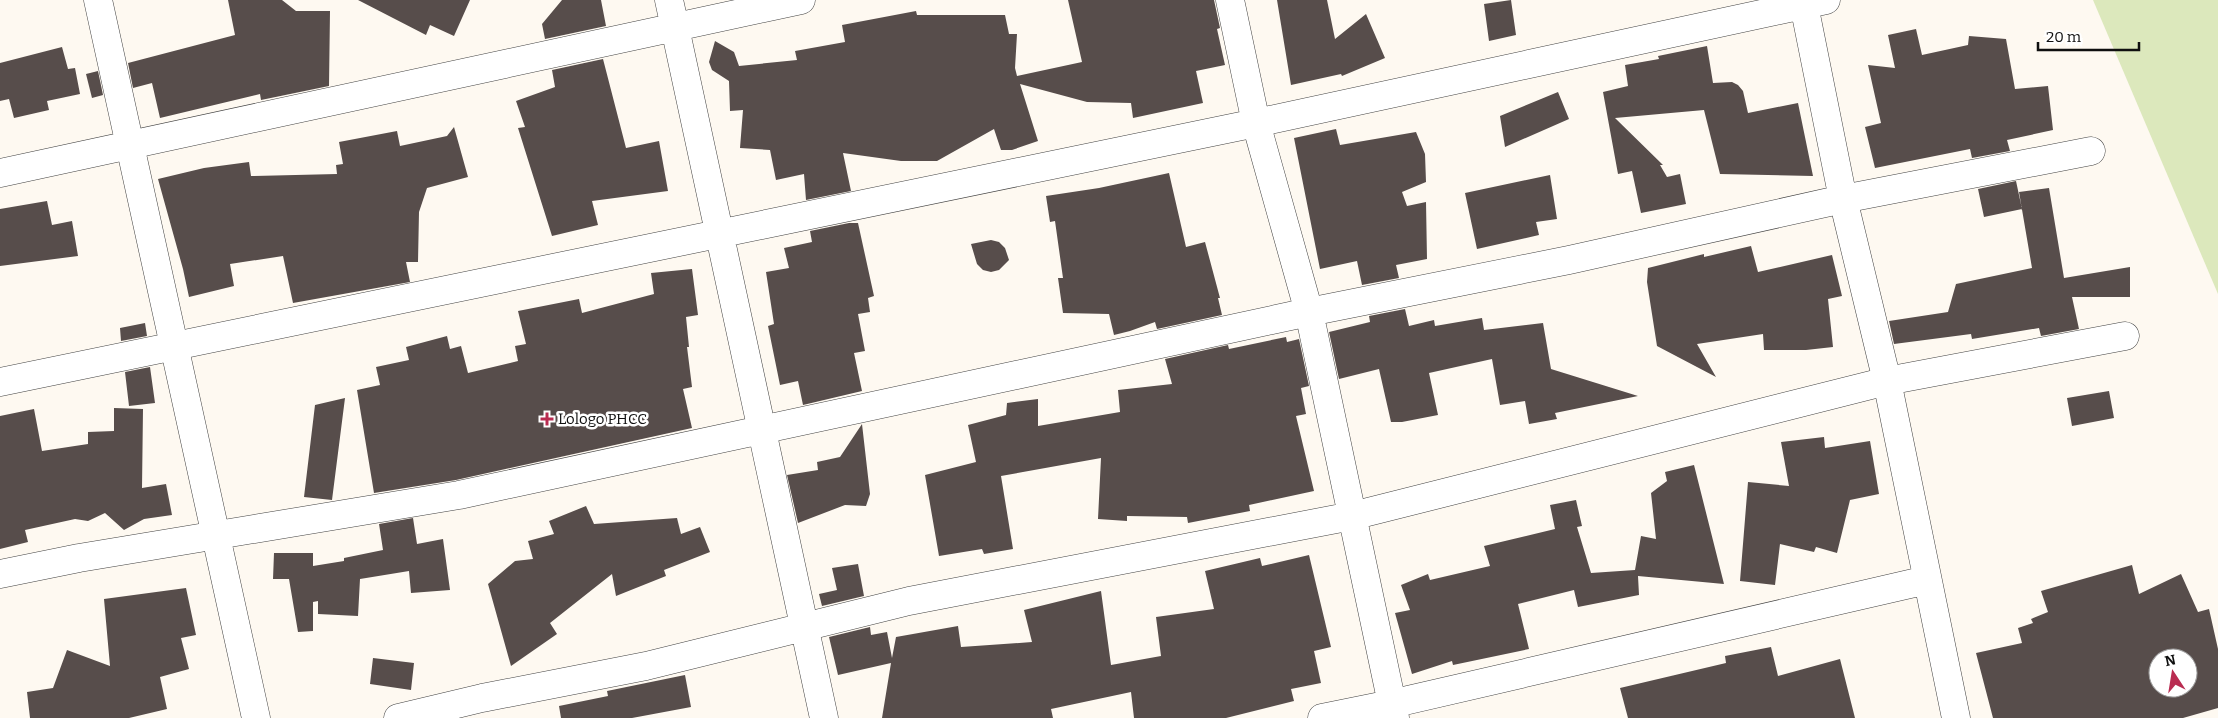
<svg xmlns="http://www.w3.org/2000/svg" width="2218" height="718" font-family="Bitter,serif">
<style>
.green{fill:#dce8bc}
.building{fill:#574d4b;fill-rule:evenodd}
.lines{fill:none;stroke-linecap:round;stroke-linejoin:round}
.street-casing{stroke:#424242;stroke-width:29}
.street{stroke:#fff;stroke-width:28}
.poi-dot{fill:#b92c51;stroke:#fff;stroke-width:2}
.labels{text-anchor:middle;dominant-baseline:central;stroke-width:5;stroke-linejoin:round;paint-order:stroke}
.poi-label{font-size:15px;fill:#0f0f0f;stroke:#fff;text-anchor:start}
</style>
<rect width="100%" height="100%" fill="#fef9f1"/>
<path class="green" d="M2093,0h125v294z"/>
<path class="building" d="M228,0h54l14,11h34l-1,75 -68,14 -1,-6 -100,24 -8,-35 -19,5 -5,-25 107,-28z
M358,0h112l-16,36 -24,-11 -4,10z
M562,0h39l5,26 -61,13 -3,-15z
M1068,0h146l6,28 -3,1 8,36 -29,6 7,32 -70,15 -2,-15 -44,-1 -67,-18 18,57 -26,9h-11l-7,-21 -57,32h-36l-58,-8 8,38 -45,9 -2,-26 -28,6 -6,-30 -30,-2 3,-38 -13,1 -1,-30 -17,-11 -3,-8 6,-21 19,11 5,14 58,-6 -2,-9 50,-9 -3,-17 74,-14 1,4h88l4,19h8l-2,34 2,8 65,-14z
M1277,0h50l8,39 31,-25 19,44 -43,18 -1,-2 -50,11z
M1511,0l5,35 -27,6 -5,-37z
M1916,29l6,26 46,-10 1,-9 37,3 9,50 33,-3 5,44 -46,10 3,11 -38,7 -2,-9 -95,19 -10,-41 16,-4 -13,-58 27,3 -7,-33z
M1707,46l6,37 19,-1 6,3 5,6 5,22 50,-10 15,73 -93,-2 -16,-64 -89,8 48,47h-3l7,12 13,-3 6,30 -45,9 -9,-42 -14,3 -15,-82 25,-6 -3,-21 34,-6 -1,-3z
M62,47l6,22 7,-1 5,26 -33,7 2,9 -35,8 -5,-19 -9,2v-38z
M603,59l23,89 33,-7 9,50 -76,10 6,24 -46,11 -34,-108 7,-1 -9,-26 39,-14 -3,-17z
M98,71l5,24 -11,3 -6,-24z
M1558,92l11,27 -64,28 -5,-31z
M454,127l14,50 -41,11 -8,24 -1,50h-12l4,20 -117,21 -10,-47 -53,8 4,22 -45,11 -6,-28 -25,-90 46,-11 45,-6 2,14 86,-2 -1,-9 7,-1 -4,-22 58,-11 3,15 47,-10z
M1336,129l4,16 76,-13 9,22 1,28 -24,10 5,14 19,-4 1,57 -31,6 3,13 -37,7 -5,-24 -37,8 -26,-131z
M1169,173l17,74 19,-5 15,56h-2l4,17 -65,14 -2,-7 -25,9 -16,4 -5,-21 -46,-1 -5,-35h5l-8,-57 -5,1 -4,-26 53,-8z
M1550,175l7,44 -21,3 3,13 -62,14 -12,-56z
M2016,181l6,28 -38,8 -6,-28z
M2049,188l15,90 66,-11v30h-58l7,32 -38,7 -2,-8 -67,11 -1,-5 -77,10 -5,-23 59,-9 8,-28 76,-16 -13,-76z
M47,201l5,24 20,-4 6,35 -78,10v-57z
M849,223h9l16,73 -6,2 2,14 -12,2 7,37 -11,2 8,38 -59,14 -5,-24 -18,4 -12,-59 6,-2 -8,-52 23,-4 -5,-20 28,-6 -2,-11z
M991,240l8,2 6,6 4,12 -10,10 -8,2 -8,-2 -6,-6 -6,-20z
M1751,246l7,26 74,-17 10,41 -14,3 5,48 -27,3h-42l-1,-16 -66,10 19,33 -59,-31 -10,-64 1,-14 56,-14v3z
M692,269l6,46 -12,2 3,30h-2l5,40 -9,2 9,39 -236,52 -82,13 -17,-103 23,-5 -4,-18 33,-7 -3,-13 41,-11 3,13 11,-3 7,27 50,-12 -3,-15 11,-2 -8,-33 61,-12 3,14 72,-19 -3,-21z
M1405,309l4,17 25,-6 1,6 47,-8 2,12 59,-7 8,46 87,27 -83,17 2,6 -28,5 -4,-23 -25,4 -8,-46 -63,14 9,42 -36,7h-11l-12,-53 -40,10 -10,-47 41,-10 -1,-6z
M145,323l2,13 -26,5 -1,-13z
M1286,337l1,5 12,-3 10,47 -8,2 5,26 -10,2 18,75 -65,14 1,6 -62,12 -1,-6 -60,-1v5l-29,-2 3,-61 -100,18 12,73 -29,5 -2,-5 -43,7 -14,-81 51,-13 -8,-37 38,-10 1,-12 31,-4v27l82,-14 -2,-22 54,-6 -7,-25 63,-14 1,4z
M150,367l5,36 -26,3 -4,-34z
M2109,391l5,27 -42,8 -5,-28z
M345,398l-13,102 -28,-3 11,-92z
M114,408l29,1 -1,79 24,-4 6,31 -28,4 -20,11 -19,-17 -17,8 -13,-2 -50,11 3,12 -28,7v-133l34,-7 8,42 46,-7v-12l26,-1z
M862,424l8,70 -4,12 -21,-1 -47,18 -11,-48 31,-5 -1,-8 23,-5z
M1824,437l1,11 45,-7 9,53 -29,6 -13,53 -21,-6 -2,5 -34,-8 -5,41 -35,-4 8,-99 41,4 -8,-44z
M1694,465l30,119 -86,-8 1,19 -61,12 -4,-17 -56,14 11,45 -76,16 -1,-4 -40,13 -17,-61 15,-3 -9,-25 27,-11 2,6 60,-14 -6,-20 71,-17 -5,-24 26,-5 6,26 -5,1 14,46 44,-3 6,-34 15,3 -5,-46 16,-12 -2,-9z
M586,506l8,18 83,-6 4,16 19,-7 10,25 -46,18 2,6 -50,20 -4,-22 -62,49 7,11 -46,32 -23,-82 27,-23 18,-2 -5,-18 26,-7 -5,-13z
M413,518l4,26 26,-5 7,51 -39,3 -2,-22 -49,8 -2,37 -40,-2v-13l-5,1v29l-15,1 -9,-53h-16l1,-26h39v13l31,-5v-3l39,-8 -4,-26z
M1309,555l22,92 -17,4 7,32 -30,6 3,12 -68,17h-92l-3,-26 -80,17 2,9h-171l9,-55 -53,12 -9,-38 41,-10 1,8 16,-3 5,26 4,-21 62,-11 3,21 71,-5 -8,-32 77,-19 10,74 50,-9 -5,-39 58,-8 -9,-38 55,-13 2,8z
M858,564l6,32 -42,10 -3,-12 18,-4 -5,-22z
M2132,565l7,29 42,-20 17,38 11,-3 9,40v59l-35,10h-190l-17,-65 46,-10 -4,-15 15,-5 -2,-4 17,-7 -7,-21zM2158,658h30v30h-30z
M186,588l10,47 -15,3 8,31 -29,8 7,32 -38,9h-99l-3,-26 26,-4 14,-38 43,16 -6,-67z
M1771,647l7,29 62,-17 15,59h-227l-8,-30 106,-25 -1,-7z
M373,658l41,5 -3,27 -41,-6z
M685,675l6,32 -59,11h-71l-2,-12 49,-10 -1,-5z"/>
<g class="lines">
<defs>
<path id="street" d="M98,0l158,718
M669,0l155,718
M1230,0l26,123 53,189 86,406
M1803,0l40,199 44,182 69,337
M0,173l801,-173
M0,382l1256,-259 570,-123
M0,574l79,-16 380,-63 850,-183 260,-52 274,-61 248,-48
M398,718l84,-20 164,-32 263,-65 443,-85 535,-135 238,-45
M1322,718l69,-14 536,-124"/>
</defs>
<use href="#street" class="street-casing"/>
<use href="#street" class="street"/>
</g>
<path class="poi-dot" d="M544.5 411.5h5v5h5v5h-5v5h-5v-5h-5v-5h5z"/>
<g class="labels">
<g class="poi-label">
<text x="558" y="419">Lologo PHCC</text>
</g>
</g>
<g transform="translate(2173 673) rotate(348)"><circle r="24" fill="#ffffff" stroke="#9f9f9f"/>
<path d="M0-4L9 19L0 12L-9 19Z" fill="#b92c51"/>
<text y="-8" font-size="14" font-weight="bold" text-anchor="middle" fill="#0f0f0f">N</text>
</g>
<path d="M2038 42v8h101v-8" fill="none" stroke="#0f0f0f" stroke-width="2.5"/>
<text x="2046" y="42" font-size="15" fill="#0f0f0f" stroke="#ffffff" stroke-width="4" paint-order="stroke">20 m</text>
</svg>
